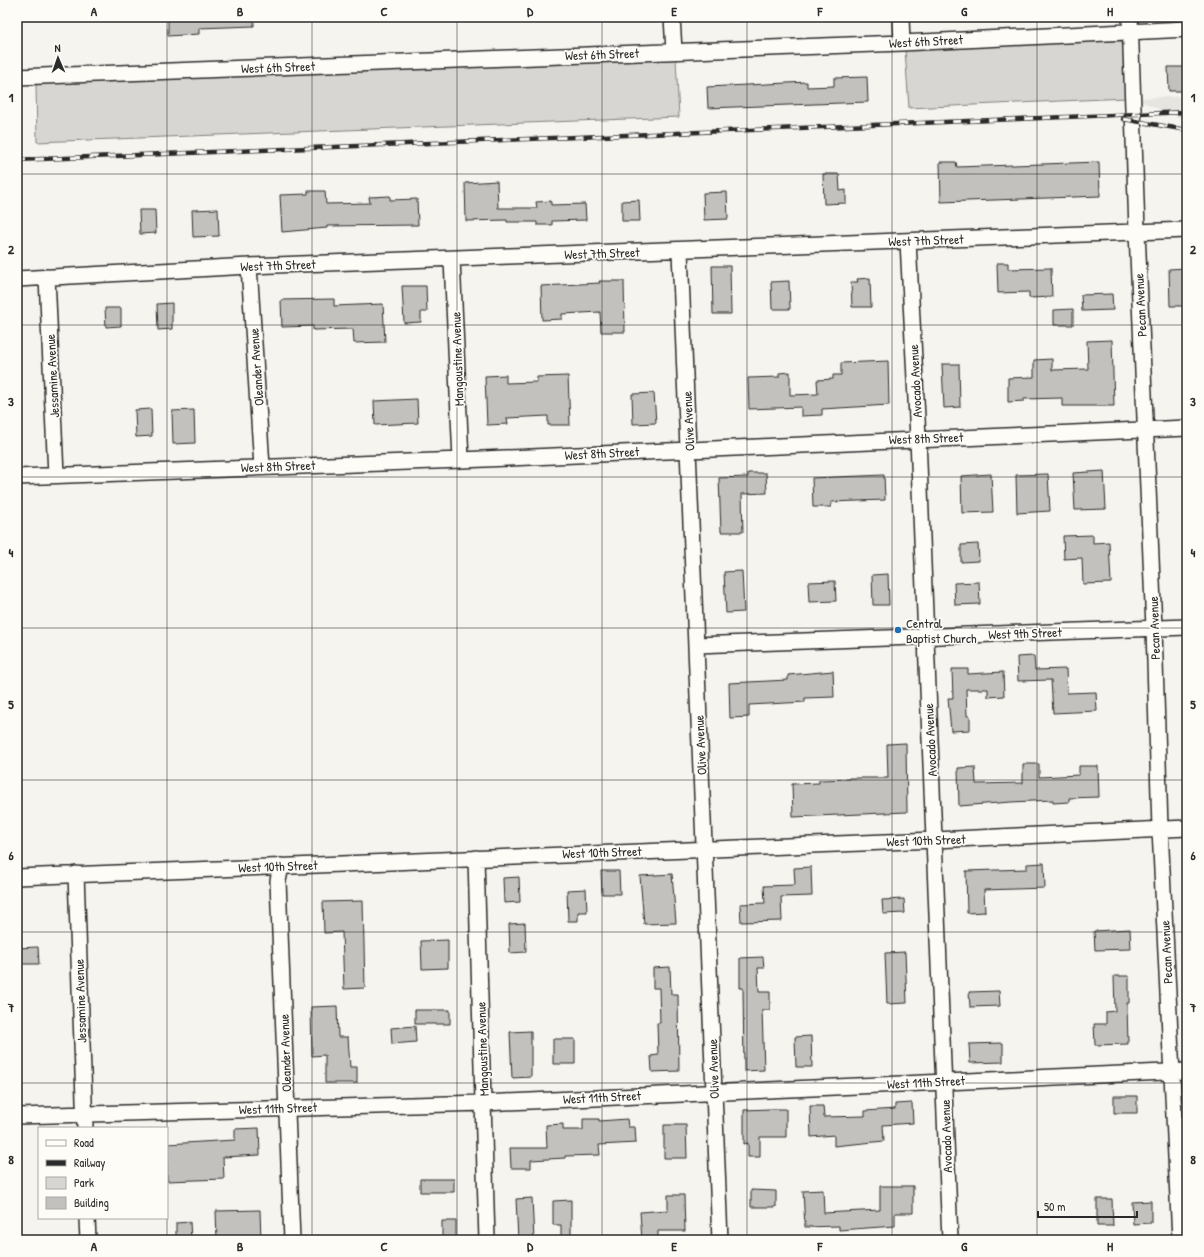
<svg xmlns="http://www.w3.org/2000/svg" width="1204" height="1257" font-family="'Patrick Hand',sans-serif">
<style>
.built{fill:#e6e5e0}
.green{fill:#d7d6d2;stroke:#81807e}
.building{fill:#c2c1be;stroke:#2b2b2b}
.lines{fill:none;stroke-linecap:round;stroke-linejoin:round}
.minor-casing{stroke:#2b2b2b;stroke-width:18}
.minor{stroke:#fdfcf7;stroke-width:15}
.rail-casing{stroke:#2b2b2b;stroke-width:4.5}
.rail{stroke:#fdfcf7;stroke-width:3;stroke-dasharray:9;stroke-linecap:butt}
.grid{fill:none;stroke:#2b2b2b;stroke-width:1;stroke-opacity:0.55}
.poi-dot{fill:#1f6fb2;stroke:#fdfcf7;stroke-width:1.5}
.labels{text-anchor:middle;dominant-baseline:central;stroke-width:3.5;stroke-linejoin:round;paint-order:stroke}
.street-label{font-size:13px;fill:#2b2b2b;stroke:#fdfcf7}
.poi-label{font-size:13px;fill:#2b2b2b;stroke:#fdfcf7;text-anchor:start}
.neatline{fill:none;stroke:#2b2b2b;stroke-width:1.5}
.grid-label{font-size:13px;text-anchor:middle;font-weight:bold;fill:#2b2b2b}
</style>
<rect width="100%" height="100%" fill="#f5f4ef"/>
<filter id="ink" filterUnits="userSpaceOnUse"><feTurbulence type="fractalNoise" baseFrequency=".025" numOctaves="2"/><feDisplacementMap in="SourceGraphic" scale="8" xChannelSelector="R" yChannelSelector="G"/><feConvolveMatrix kernelMatrix="1 2 1 2 8 2 1 2 1" color-interpolation-filters="sRGB"/></filter>
<g filter="url(#ink)">
<path class="built" d="M1187,96v25l-47,-20 -1,-3z"/>
<path class="green" d="M1124,40l2,58 -217,10 -4,-58z
M676,59l3,58 -642,25 -1,-58z"/>
<path class="building" d="M191,17h63v9l-55,2v6l-31,2v-18z
M1168,67h19v24h-18z
M867,77l1,25 -160,6 -1,-21 100,-5v5l27,-1v-8z
M940,162h16l1,5 142,-5 1,34 -159,6z
M823,174h16l1,17 6,-1v13l-22,1z
M497,181l1,27h39l-1,-6 15,-1v4l34,-1 1,16 -34,1v4h-15v-3h-30v-2l-41,1 -1,-38z
M308,191h17l1,13 44,-1 -1,-6 21,-1v4l27,-1 1,26 -91,1v2l-45,4 -2,-37 28,-1z
M727,192l1,27 -24,1 -1,-27z
M639,200l1,21h-18v-20z
M218,209l1,27 -26,1 -1,-27z
M139,210h16l1,23 -16,1z
M997,263h11v6l43,-1 1,29 -23,1v-6l-31,1z
M712,266h18l1,48h-18z
M1187,268v38h-17l-1,-37z
M870,278l1,29h-19l-1,-25h7l-1,-3z
M599,281h25l1,51h-24l-1,-20 -38,2v5l-20,1 -1,-34 59,-3z
M789,281l1,28h-18l-1,-27z
M402,286h24l1,26h-6v10l-17,1z
M1112,294l1,16 -31,1 -1,-16z
M334,299v7l49,-2 2,38 -31,1 -1,-14 -40,1v-4l-31,1 -1,-27z
M172,303v26l-14,1 -1,-26z
M105,308h16v18l-15,1z
M1073,309v16h-19v-15z
M1112,340l2,66h-52v-8l-38,1v2l-16,1v-24l26,-1v-17l18,-1v11l36,-1 -1,-28z
M888,361l1,44 -67,4v6l-21,1v-9l-52,2 -1,-31 31,-1v-4l11,-1v23l28,-1 -1,-14 16,-1v-4h8v-12z
M942,364h17l1,43 -16,1z
M506,375v8l31,-1v-5l31,-1 2,49h-22v-9l-41,2 1,6 -21,1 -2,-49z
M654,393l2,30 -23,1 -1,-30z
M417,399l1,24 -43,2 -1,-24z
M151,409l1,27 -16,1 -1,-27z
M194,410l1,33 -22,1 -1,-33z
M1104,471l2,38 -31,1 -2,-37z
M748,473h18l1,20 -25,1 1,38h-22l-2,-54 29,-1z
M991,474l2,38 -31,1 -1,-37z
M1048,474l2,37 -33,2 -1,-38z
M884,475l1,25 -54,2v5h-18l-1,-29z
M1093,535v8l16,-1 2,41 -28,1 -1,-26 -18,1 -1,-23z
M978,544l1,17 -18,1v-17z
M742,571l2,41 -18,1 -2,-41z
M888,574l1,31h-16l-1,-30z
M835,581l1,20 -27,1 -1,-20z
M979,582l1,22 -25,1 -1,-22z
M1034,656l1,14 31,-1 1,24 29,-1 1,19 -44,2 -2,-33 -33,1 -1,-24z
M952,669h16v5l35,-2 1,24 -16,1v-8h-22l1,27h3v14l-19,1 -3,-33h5z
M833,671l1,26 -29,1v4l-56,3v12l-19,1 -1,-35 59,-3v-5z
M906,743l1,69 -114,5 -1,-33 27,-1v-3l30,-1v-1h39l-1,-34z
M1023,764h16v13l40,-2v-9h19l1,31 -30,1v4l-16,1v-3l-42,2 -52,4 -1,-38 17,-1 1,17 47,-1z
M1044,863l1,25 -61,2 1,22 -18,1 -1,-42 61,-2v-5z
M811,867l1,29 -31,1 1,24 -41,1 -1,-18 25,-1 -1,-17 31,-1 -1,-17z
M601,871h18l1,23h-18z
M672,874l4,49 -32,1 -4,-48z
M519,877l1,25 -16,1 -1,-25z
M586,889l1,23h-9v9h-10l-1,-31z
M904,899l1,14 -22,1 -1,-14z
M363,901l2,87 -21,1 -2,-57 -18,1 -1,-31z
M525,923l1,29 -16,1 -1,-29z
M1130,929l1,20 -36,1 -1,-19z
M448,940v28l-26,1 -1,-28z
M38,947l1,17h-22v-16z
M905,952l2,51 -20,1 -2,-51z
M763,957l1,11h-6l1,24h11v18h-8l2,60 -20,1 -1,-83h-3v-30z
M670,967l1,27h7l1,77 -27,1 -1,-16 7,-1 -1,-32h3l-1,-35h-6v-20z
M1114,976h15v27h-2l1,41 -33,1 -1,-21h12v-12l9,-1z
M999,991l1,15 -30,1 -1,-15z
M337,1006l1,31h10l2,30h7v16h-32v-28l-13,1 -1,-49z
M415,1010h35v14h-35z
M415,1026l1,16 -24,2 -1,-16z
M531,1031v46l-19,1 -2,-46z
M811,1036l1,31h-16l-1,-30z
M553,1039h22v25h-22z
M1003,1043v19l-33,1 -1,-19z
M1114,1096h23v17h-23z
M912,1103l1,20 -30,2 1,16 -50,5v-11l-23,2 -1,-31h13l1,11 41,-1v-5l30,-2v-5z
M770,1109h16v28h-26v20h-12v-14l-4,1v-34z
M583,1119h16v2l28,-2 1,8h7l1,16 -37,2 1,10 -35,1v2l-34,2v8h-20l-1,-20h37l-1,-23 17,-1v6h20z
M664,1125h22l1,33h-23z
M259,1128l1,27 -37,2 1,22 -57,2v-37l68,-4v-11z
M420,1179h34v13h-34z
M880,1186h33v27h-18v13l-56,4v-4l-34,1 -2,-36 20,-1 1,23 56,-3z
M751,1190l25,1v16h-25z
M668,1195h16l1,36h-27v9h-16l-2,-28 28,-2z
M532,1198l2,42h-16l-2,-41z
M1097,1199h15l1,27h-16z
M571,1200v40h-10v-15h-8v-24z
M1151,1201v22l-18,1 -1,-22z
M260,1210l1,30h-44l-1,-29z
M442,1221h14v19h-14z
M190,1222l1,18h-15v-17z"/>
<g class="lines">
<defs>
<path id="minor" d="M672,17l2,34
M901,17l1,26
M1130,17l7,214 17,397 6,201 20,410
M17,77l885,-34 285,-14
M908,241l10,197 32,802
M680,251l40,989
M452,259l9,201
M249,266l13,201
M47,277l9,198
M17,279l232,-13 938,-36
M17,477l444,-17 726,-32
M696,645l491,-18
M476,858l11,382
M281,866l-3,15 14,359
M76,874l9,254
M17,877l918,-37 252,-12
M17,1116l467,-13 703,-32
M87,1218l1,22"/>
</defs>
<use href="#minor" class="minor-casing"/>
<use href="#minor" class="minor"/>
<defs>
<path id="rail" d="M1123,119l64,11
M17,160l1170,-48"/>
</defs>
<use href="#rail" class="rail-casing"/>
<use href="#rail" class="rail"/>
</g>
</g>
<path class="grid" d="M167,17v1111M312,17v1223M457,17v1223M602,17v1223M747,17v1223M892,17v1223M1037,17v1223M17,174h1170M17,325h1170M17,477h1170M17,628h1170M17,780h1170M17,932h1170M17,1083h1170M167,1128v90M167,1218v22"/>
<circle class="poi-dot" cx="898" cy="630" r="4"/>
<g class="labels">
<g class="street-label">
<text transform="translate(926 41) rotate(-3)">West 6th Street</text>
<text transform="translate(602 54) rotate(-2)">West 6th Street</text>
<text transform="translate(278 67) rotate(-2)">West 6th Street</text>
<text transform="translate(926 240) rotate(-2)">West 7th Street</text>
<text transform="translate(602 253) rotate(-2)">West 7th Street</text>
<text transform="translate(278 265) rotate(-2)">West 7th Street</text>
<text transform="translate(1140 305) rotate(-93)">Pecan Avenue</text>
<text transform="translate(457 359) rotate(-92)">Mangoustine Avenue</text>
<text transform="translate(256 367) rotate(-94)">Oleander Avenue</text>
<text transform="translate(52 376) rotate(-93)">Jessamine Avenue</text>
<text transform="translate(915 381) rotate(-93)">Avocado Avenue</text>
<text transform="translate(688 421) rotate(-93)">Olive Avenue</text>
<text transform="translate(926 438) rotate(-2)">West 8th Street</text>
<text transform="translate(602 453) rotate(-3)">West 8th Street</text>
<text transform="translate(278 466) rotate(-2)">West 8th Street</text>
<text transform="translate(1154 628) rotate(-92)">Pecan Avenue</text>
<text transform="translate(1025 633) rotate(-2)">West 9th Street</text>
<text transform="translate(930 740) rotate(-93)">Avocado Avenue</text>
<text transform="translate(700 745) rotate(-93)">Olive Avenue</text>
<text transform="translate(926 840) rotate(-2)">West 10th Street</text>
<text transform="translate(602 852) rotate(-2)">West 10th Street</text>
<text transform="translate(278 866) rotate(-2)">West 10th Street</text>
<text transform="translate(1166 952) rotate(-93)">Pecan Avenue</text>
<text transform="translate(80 1001) rotate(-92)">Jessamine Avenue</text>
<text transform="translate(482 1049) rotate(-92)">Mangoustine Avenue</text>
<text transform="translate(285 1053) rotate(-92)">Oleander Avenue</text>
<text transform="translate(713 1069) rotate(-92)">Olive Avenue</text>
<text transform="translate(926 1082) rotate(-3)">West 11th Street</text>
<text transform="translate(602 1097) rotate(-3)">West 11th Street</text>
<text transform="translate(278 1108) rotate(-2)">West 11th Street</text>
<text transform="translate(946 1136) rotate(-92)">Avocado Avenue</text>
</g>
<g class="poi-label">
<text x="906" y="623">Central<tspan x="906" dy="15">Baptist Church</tspan></text>
</g>
</g>
<rect width="1204" height="1257" fill="none" stroke="#fdfcf7" stroke-width="44"/>
<rect x="38" y="1127" width="130" height="92" fill="#fdfcf7" stroke="#a9a8a5"/>
<rect x="46" y="1140" width="20" height="6" fill="#fdfcf7" stroke="#a9a8a5"/>
<text x="74" y="1147" font-size="12" fill="#2b2b2b">Road</text>
<rect x="46" y="1160" width="20" height="6" fill="#2b2b2b" stroke="#a9a8a5"/>
<text x="74" y="1167" font-size="12" fill="#2b2b2b">Railway</text>
<rect x="46" y="1177" width="20" height="12" fill="#d7d6d2" stroke="#a9a8a5"/>
<text x="74" y="1187" font-size="12" fill="#2b2b2b">Park</text>
<rect x="46" y="1197" width="20" height="12" fill="#c2c1be" stroke="#a9a8a5"/>
<text x="74" y="1207" font-size="12" fill="#2b2b2b">Building</text>
<g transform="translate(58 58) rotate(358)" stroke="#fdfcf7" stroke-width="3" paint-order="stroke">
<path d="M0-3L7 15L0 10L-7 15Z" fill="#2b2b2b"/>
<text y="-6" font-size="11" font-weight="bold" text-anchor="middle" fill="#2b2b2b">N</text>
</g>
<path d="M1038 1211v6h99v-6" fill="none" stroke="#2b2b2b" stroke-width="2"/>
<text x="1044" y="1211" font-size="12" fill="#2b2b2b" stroke="#fdfcf7" stroke-width="3" paint-order="stroke">50 m</text>
<rect x="22" y="22" width="1160" height="1213" class="neatline"/>
<g class="grid-label">
<text x="94" y="16">A</text>
<text x="240" y="16">B</text>
<text x="384" y="16">C</text>
<text x="530" y="16">D</text>
<text x="674" y="16">E</text>
<text x="820" y="16">F</text>
<text x="964" y="16">G</text>
<text x="1110" y="16">H</text>
<text x="11" y="102">1</text>
<text x="1193" y="102">1</text>
<text x="11" y="254">2</text>
<text x="1193" y="254">2</text>
<text x="11" y="406">3</text>
<text x="1193" y="406">3</text>
<text x="11" y="557">4</text>
<text x="1193" y="557">4</text>
<text x="11" y="709">5</text>
<text x="1193" y="709">5</text>
<text x="11" y="860">6</text>
<text x="1193" y="860">6</text>
<text x="11" y="1012">7</text>
<text x="1193" y="1012">7</text>
<text x="11" y="1164">8</text>
<text x="1193" y="1164">8</text>
<text x="94" y="1251">A</text>
<text x="240" y="1251">B</text>
<text x="384" y="1251">C</text>
<text x="530" y="1251">D</text>
<text x="674" y="1251">E</text>
<text x="820" y="1251">F</text>
<text x="964" y="1251">G</text>
<text x="1110" y="1251">H</text>
</g>
</svg>
